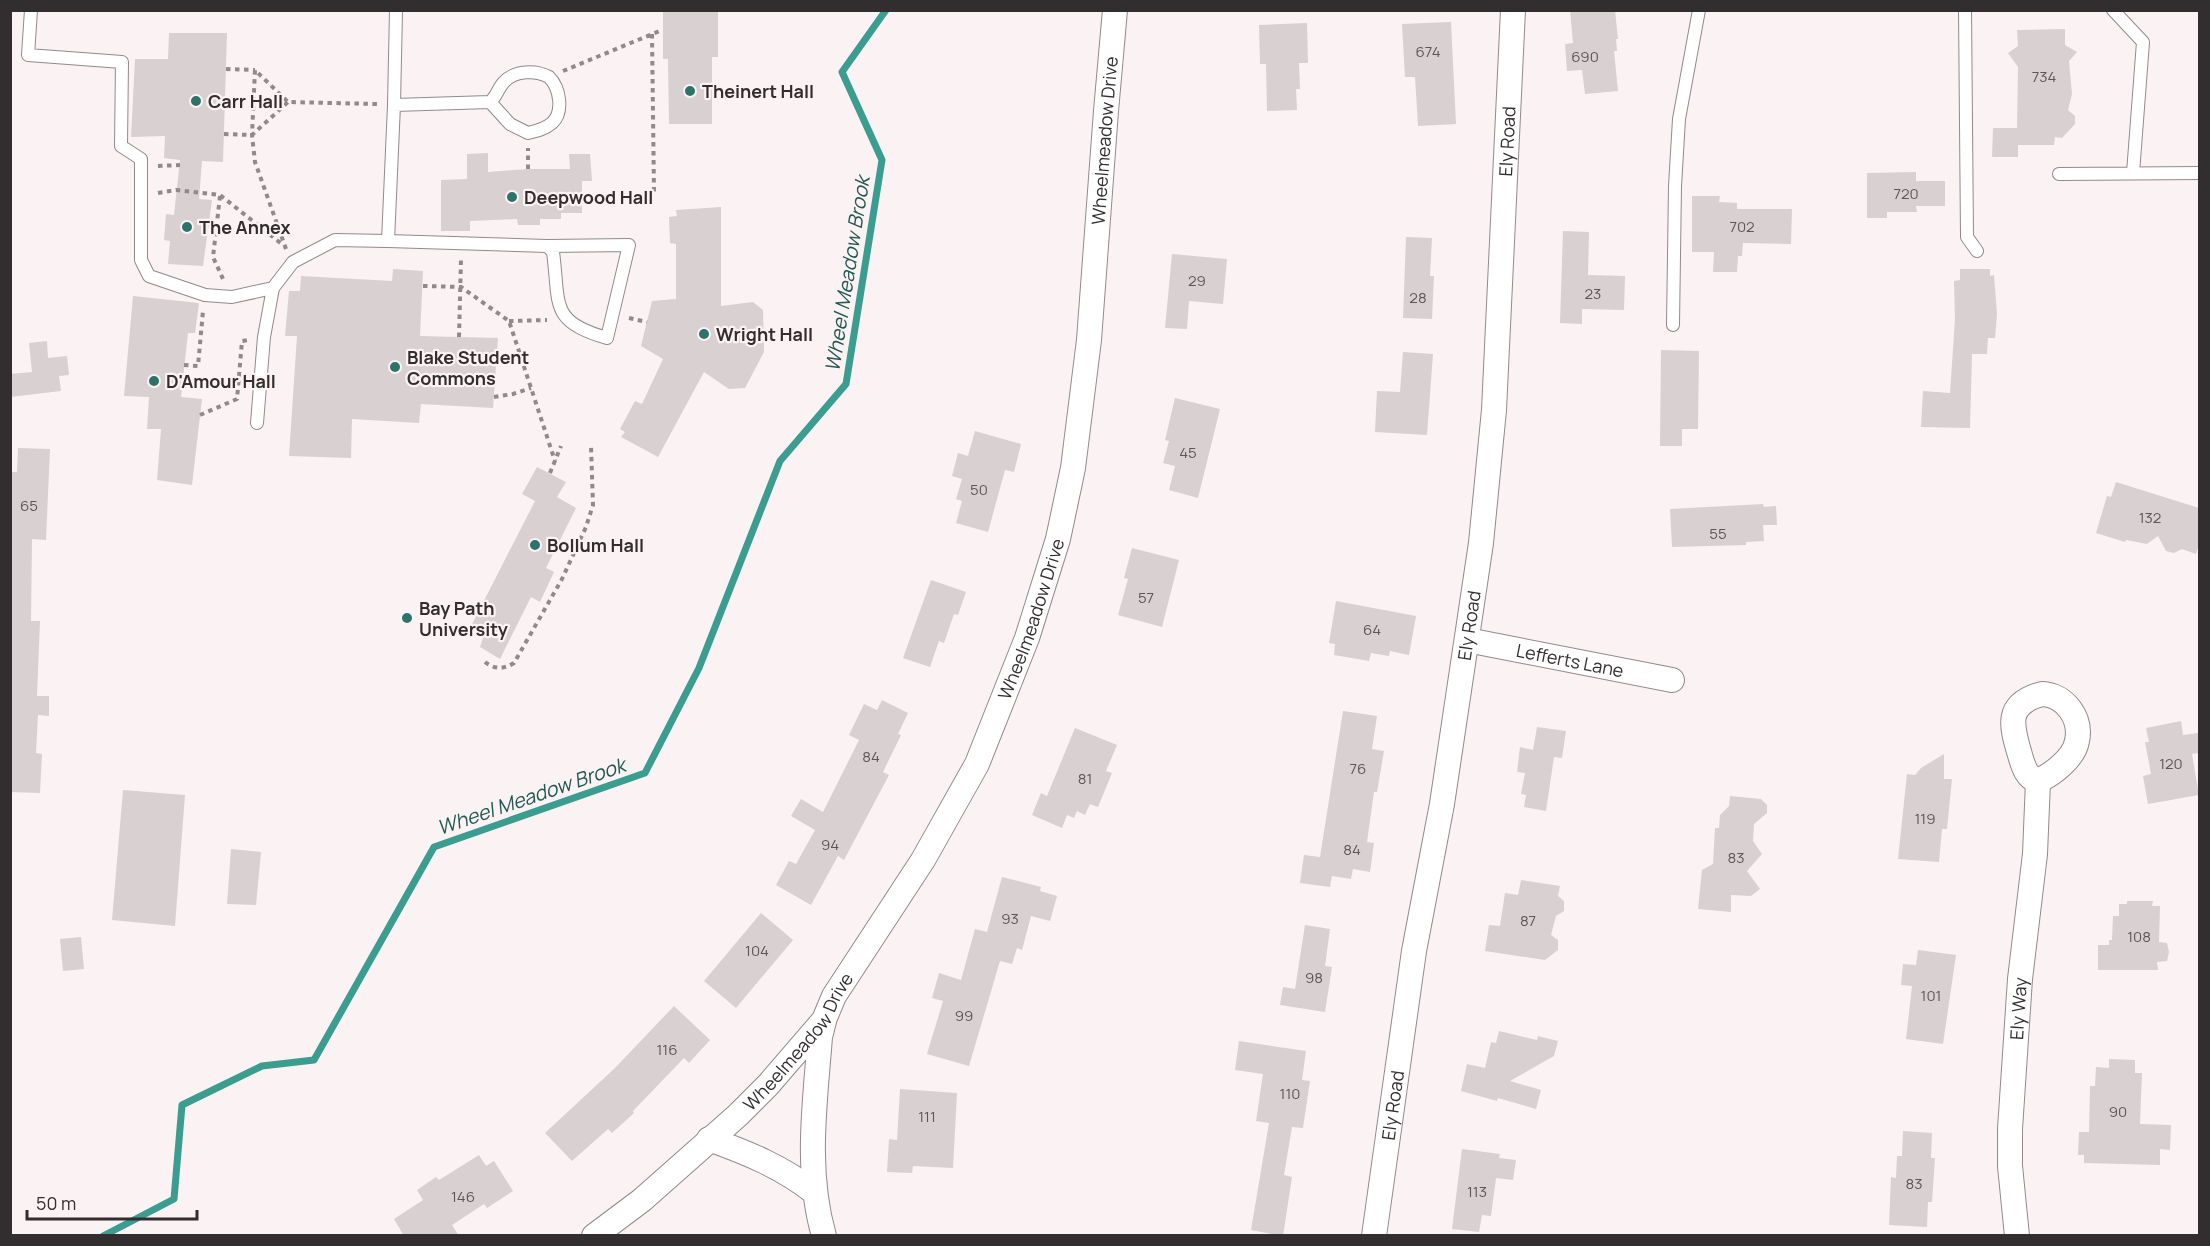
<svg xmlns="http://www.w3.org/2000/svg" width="2210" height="1246" font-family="Manrope,sans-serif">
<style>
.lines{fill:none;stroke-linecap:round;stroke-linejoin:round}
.stream{stroke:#3b9c90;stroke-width:7}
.building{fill:#d9d0d1}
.lane-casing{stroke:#92898b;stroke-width:14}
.street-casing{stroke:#92898b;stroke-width:26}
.path{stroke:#908a8b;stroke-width:4;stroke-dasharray:4.5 4.5;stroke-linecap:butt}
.lane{stroke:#fff;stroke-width:12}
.street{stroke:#fff;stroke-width:24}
.poi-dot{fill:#2d736a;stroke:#fbf2f3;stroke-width:2}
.labels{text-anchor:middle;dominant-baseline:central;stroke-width:4.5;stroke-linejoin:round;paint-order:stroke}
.number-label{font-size:15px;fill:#5c5658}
.poi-label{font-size:18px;font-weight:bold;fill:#322e2f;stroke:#fbf2f3;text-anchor:start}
.street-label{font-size:18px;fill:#322e2f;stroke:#fbf2f3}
.water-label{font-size:20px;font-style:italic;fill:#215951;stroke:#fbf2f3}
</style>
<rect width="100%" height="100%" fill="#fbf2f3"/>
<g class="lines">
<path class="stream" d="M103,1236l71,-37 8,-94 80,-39 52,-6 120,-213 211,-74 54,-105 81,-207 66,-77 36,-224 -40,-88 44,-62"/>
</g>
<path class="building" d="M663,10h55v47h-6v67h-43l-1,-65h-5z
M1570,10h45l3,29h-2l1,12h-3l4,40 -33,3 -3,-24 -15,1 -2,-27 8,-1z
M1451,22l5,102 -38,2 -3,-49h-10l-3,-53z
M1307,23l1,40h-9l1,26h-4l1,21 -30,1 -1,-47h-6l-1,-39z
M2065,29v16l12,7 -8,9 3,33 -4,16 7,6v8l-13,14 -7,-1 -1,8h-36v12h-26l1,-29h24l1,-61 -10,-14 10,-7 -1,-16z
M169,33h58l-4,129 -21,-1 -3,38 13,1 -9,66 -35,-2 2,-23 -6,-1 2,-26 8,1 6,-55 -16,-2 1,-22 -34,1 4,-78h33z
M488,153v19l40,-3h42l-1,-15h21l2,27h-10v32h-21v6h-21v6h-22l-1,-6 -47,2v10h-29v-51l26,-1v-25z
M1916,172v9h29v25h-29l1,6h-30v6h-20v-45z
M1692,196h28l-1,6 18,1v6h55l-1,35 -48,-1 -1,13h-4l-1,16h-24l1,-20h-22z
M721,207v99l32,-4 10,8 1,42 -19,36 -16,1 -25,-17 -46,85 -37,-20 4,-5 -5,-3 15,-28 7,3 21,-45 -22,-13 11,-45 24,-2v-55l-6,-1 -1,-26 8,-1 -1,-6z
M1563,231l26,1 -1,43 37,1 -1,34 -42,-1v15l-22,-1z
M1406,237l26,1 -2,38h4l-2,43 -29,-1z
M1172,254l55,5 -4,45 -34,-3 -2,28 -22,-1z
M393,269l30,2 -3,65 78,2 -5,70 -72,-4 -2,19 -67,-4 -1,39 -62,-2 8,-120h-12l4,-45h11l1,-15 91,5z
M1960,269h30v7l4,-1 3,39 -2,24h-7l-1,16h-15l-2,74 -49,-1 2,-36 27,2 5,-74 -1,-38 6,-1z
M133,296l66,7 -4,30h-7l-7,64 21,2 -10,86 -35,-5 4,-51h-14l2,-32 -25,-1z
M47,341l1,17 19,-2 2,19 -10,1 2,15 -51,6v-23l22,-2 -3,-29z
M1661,350l38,1 -1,78h-16v17h-22z
M1403,352l30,2 -6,81 -52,-3 2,-41 23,1z
M1175,398l45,11 -22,89 -29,-8 6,-24 -12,-3 6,-22 -4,-1z
M975,431l46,13 -7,28 -9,-2 -17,62 -32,-9 6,-22 -6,-2 6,-20 -10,-3 6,-23 10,3z
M18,448l32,1 -4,91 -14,-1 -1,82h9l-3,75h12v20l-11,-1 -2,38 6,1 -2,39 -30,-1v-320h7z
M537,467l29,15 -9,15 19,11 -30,60 8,4 -14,30 -9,-5 -31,62 -20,-12 3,-9 -14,-8 66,-129 -13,-7z
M2116,482l83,26v36l-3,10 -14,-5 -8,4 -8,-2 -8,-15 -11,8 -21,-4 -1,2 -29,-9 11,-37 4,1z
M1763,504l1,3 12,-1 1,19h-14l1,16 -18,1v3l-74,2 -2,-38z
M1132,548l47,12 -17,67 -44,-12 10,-36 -4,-1z
M931,580l35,12 -8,23 -4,-1 -10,29 -5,-2 -9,26 -27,-9z
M1336,601l80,15 -7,39 -19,-4 -1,5 -18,-3 -2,8 -35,-6 1,-11 -6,-1z
M882,700l26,13 -10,21 3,1 -18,37 6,3 -45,85 -6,-4 -27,49 -35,-20 13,-24 7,3 19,-34 -24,-14 10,-17 22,13 36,-72 -10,-5 15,-31 13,6z
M1343,711l34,5 -5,33 12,2 -7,41h-3l-7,50 7,1 -4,29 -17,-3 -2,10 -19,-3 -2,11 -30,-4 4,-28 16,2z
M2181,721l2,14 15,-2 1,20 -7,1 7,41 -51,9 -5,-28 8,-2 -6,-32h4l-3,-14z
M1537,727l29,4 -4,27 -8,-1 -8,54 -22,-4 2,-12 -5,-1 4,-21 -8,-1 3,-25 13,3z
M1075,728l42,17 -11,26 6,2 -14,34 -8,-3 -5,11 -8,-4 -3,7 -7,-3 -5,13 -30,-13 9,-22 6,3z
M1944,754v25h8l-5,50h-5l-3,33 -41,-3 9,-85 8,1 6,-7z
M123,790l62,5 -10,131 -63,-6z
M1730,796l31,3 6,6v8l-13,11 -1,17 9,13 -15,17 13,18 -9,7 -20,-1v17l-33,-3 4,-39 11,-6 2,-36h4l1,-13 9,-9z
M231,849l30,3 -5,53 -29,-1z
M1002,877l39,10 -1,4 17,5 -7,25 -19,-5 -9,34 -5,-2 -5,16 -12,-3 -31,105 -42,-12 16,-53 -11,-3 7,-25 22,7 14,-51 12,3z
M1521,880l39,6 -2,10 6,5v10l-8,5 -5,19 7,5v10l-13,10 -60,-9 4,-26 11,1 5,-33 13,2z
M2127,901h26l-1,5h8l-1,36 8,1 2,9 -2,9 -10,1 1,8h-60v-25h11v-5h3l1,-24h6v-12h8z
M761,913l32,27 -57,68 -32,-27z
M1305,925l25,4 -5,37 7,1 -7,45 -45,-7 3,-18 12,2z
M81,937l3,32 -21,2 -3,-32z
M1918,950l38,5 -13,89 -37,-5 6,-53 -11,-1 2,-21 13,1z
M674,1006l36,34 -21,23 -5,-5 -51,53 1,2 -22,20 -4,-4 -36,32 -27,-28 70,-65z
M1499,1031l38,9 1,-4 20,5 -4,15 -44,25 31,9 -5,19 -38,-11 -1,3 -36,-10 6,-27 18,4 6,-26 5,1z
M1239,1041l67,10 -4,29 8,1 -7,47 -11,-1 -8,48 8,2 -9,59 -32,-6 18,-107 -13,-2 7,-47 -28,-4z
M2109,1059l26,1v13h7l-2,51 31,1 -1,25 -10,-1v16l-76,-2v-8h-6l1,-23h10l1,-46h5l1,-19 13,1z
M900,1089l57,4 -4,75 -40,-2 -1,7 -25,-1 2,-33 8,1z
M1903,1131l29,2 -1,25h4l-2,30 -1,14h-4l-1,25 -38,-2 2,-48 5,1 1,-22h5z
M1462,1149l38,5 -1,4 17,2 -3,20 -17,-2 -5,38 -9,-1 -3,17 -27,-3z
M479,1155l7,11 8,-5 19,30 -26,17 -3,-4 -32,21 7,11h-55l-10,-17 29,-19 -6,-10 19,-13 3,3z"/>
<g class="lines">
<defs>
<path id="lane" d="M31,10l-3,45 94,7 -1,84 20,13v101l8,16 56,19 27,2 41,-9
M1965,10l2,227 10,14
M2113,10l30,32 -10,131
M490,102c7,-6 8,-14 14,-20 11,-12 32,-12 45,-5 11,11 15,35 3,46 -7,6 -15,8 -24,10l-18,-9 -20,-22 -96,3 -6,136 159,5 82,-1 -22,93c-58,-16 -47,-34 -54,-86l-6,-6
M394,105l2,-95
M2059,174l141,-1
M1673,325l2,-139 4,-67 20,-109
M257,423l7,-86 9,-49 20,-26 42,-22 53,1"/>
<g id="street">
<path id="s1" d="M1467,640l205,40"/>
<path d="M2042,694c23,1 40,24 35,47 -3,17 -24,33 -39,40 -12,-3 -15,-16 -18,-26 -9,-30 -15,-51 22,-61z"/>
<path d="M824,1021l-4,16c-5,66 -15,133 4,199"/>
<path d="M709,1139c39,14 73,28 105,53"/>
<path id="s2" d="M594,1236l48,-36 96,-85 30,-30 56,-65 10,-24 89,-136 54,-96 50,-126 31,-99 15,-71 16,-128 17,-229 9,-101"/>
<path id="s3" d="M1374,1236l40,-285 28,-147 39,-261 13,-133 19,-400"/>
<path id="s4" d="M2017,1236l-7,-70v-37l10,-150 15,-125 3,-73"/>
</g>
</defs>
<use href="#lane" class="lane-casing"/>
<use href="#street" class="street-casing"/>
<path class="path" d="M652,34l2,158
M226,69l29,1
M563,71l99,-41
M224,134l28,1 36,-33
M158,166l22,-1
M528,169v-21
M158,193l18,-3 44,5 63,50
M220,196l-7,61 10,22
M286,249l-31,-87 -3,-27 3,-65 33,32 89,2
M423,286l38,1 48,34 46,140
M629,318l18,4
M509,321l38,-1
M459,337l2,-78
M184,365l14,1 5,-55
M494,397l19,-3 18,-6
M200,415l37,-16 5,-58 6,-1
M550,473l11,-27
M485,662c10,8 19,7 29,1l48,-84 24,-52 7,-22 -2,-59"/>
<use href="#lane" class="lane"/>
<use href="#street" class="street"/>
</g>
<g class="poi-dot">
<circle cx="690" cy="91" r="6"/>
<circle cx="196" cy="101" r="6"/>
<circle cx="512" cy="197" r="6"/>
<circle cx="187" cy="227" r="6"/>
<circle cx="704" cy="334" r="6"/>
<circle cx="395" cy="367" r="6"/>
<circle cx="154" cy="381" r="6"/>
<circle cx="535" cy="545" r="6"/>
<circle cx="407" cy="618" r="6"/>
</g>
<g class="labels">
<g class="number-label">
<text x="1428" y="51">674</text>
<text x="1585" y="56">690</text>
<text x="2044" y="76">734</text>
<text x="1906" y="193">720</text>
<text x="1742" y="226">702</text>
<text x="1197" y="280">29</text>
<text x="1593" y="293">23</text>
<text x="1418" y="297">28</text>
<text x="1188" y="452">45</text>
<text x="979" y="489">50</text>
<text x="29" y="505">65</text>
<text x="2150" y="517">132</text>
<text x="1718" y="533">55</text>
<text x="1146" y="597">57</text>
<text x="1372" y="629">64</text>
<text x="871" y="756">84</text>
<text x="2171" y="763">120</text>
<text x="1358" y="768">76</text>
<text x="1085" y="778">81</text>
<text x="1925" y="818">119</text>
<text x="830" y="844">94</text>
<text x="1352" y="849">84</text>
<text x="1736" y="857">83</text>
<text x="1010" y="918">93</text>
<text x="1528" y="920">87</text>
<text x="2139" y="936">108</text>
<text x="757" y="950">104</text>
<text x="1314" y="977">98</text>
<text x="1931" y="995">101</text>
<text x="964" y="1015">99</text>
<text x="667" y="1049">116</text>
<text x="1290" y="1093">110</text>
<text x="2118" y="1111">90</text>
<text x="927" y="1116">111</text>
<text x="1914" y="1183">83</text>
<text x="1477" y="1191">113</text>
<text x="463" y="1196">146</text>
</g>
<g class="poi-label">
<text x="702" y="91">Theinert Hall</text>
<text x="208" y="101">Carr Hall</text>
<text x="524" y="197">Deepwood Hall</text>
<text x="199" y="227">The Annex</text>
<text x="716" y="334">Wright Hall</text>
<text x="407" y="357">Blake Student<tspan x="407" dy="21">Commons</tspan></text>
<text x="166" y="381">D'Amour Hall</text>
<text x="547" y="545">Bollum Hall</text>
<text x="419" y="608">Bay Path<tspan x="419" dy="21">University</tspan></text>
</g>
<g class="street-label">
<text stroke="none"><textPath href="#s2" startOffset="1256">Wheelmeadow Drive</textPath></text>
<text stroke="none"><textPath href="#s3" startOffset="1104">Ely Road</textPath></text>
<text stroke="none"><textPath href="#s2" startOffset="770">Wheelmeadow Drive</textPath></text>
<text stroke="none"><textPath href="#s3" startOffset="618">Ely Road</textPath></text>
<text stroke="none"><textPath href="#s1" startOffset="105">Lefferts Lane</textPath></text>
<text stroke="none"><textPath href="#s4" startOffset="228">Ely Way</textPath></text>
<text stroke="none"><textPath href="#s2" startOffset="284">Wheelmeadow Drive</textPath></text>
<text stroke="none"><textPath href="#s3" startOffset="132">Ely Road</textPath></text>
</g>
<g class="water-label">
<text transform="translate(847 274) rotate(-81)">Wheel Meadow Brook</text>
<text transform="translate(531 796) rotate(-19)">Wheel Meadow Brook</text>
</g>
</g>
<rect width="2210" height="1246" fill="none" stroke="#322e2f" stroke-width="24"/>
<path d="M27 1210v9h170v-9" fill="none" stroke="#322e2f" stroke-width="3"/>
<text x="36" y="1210" font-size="18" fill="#322e2f" stroke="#fbf2f3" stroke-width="4.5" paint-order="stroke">50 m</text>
</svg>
